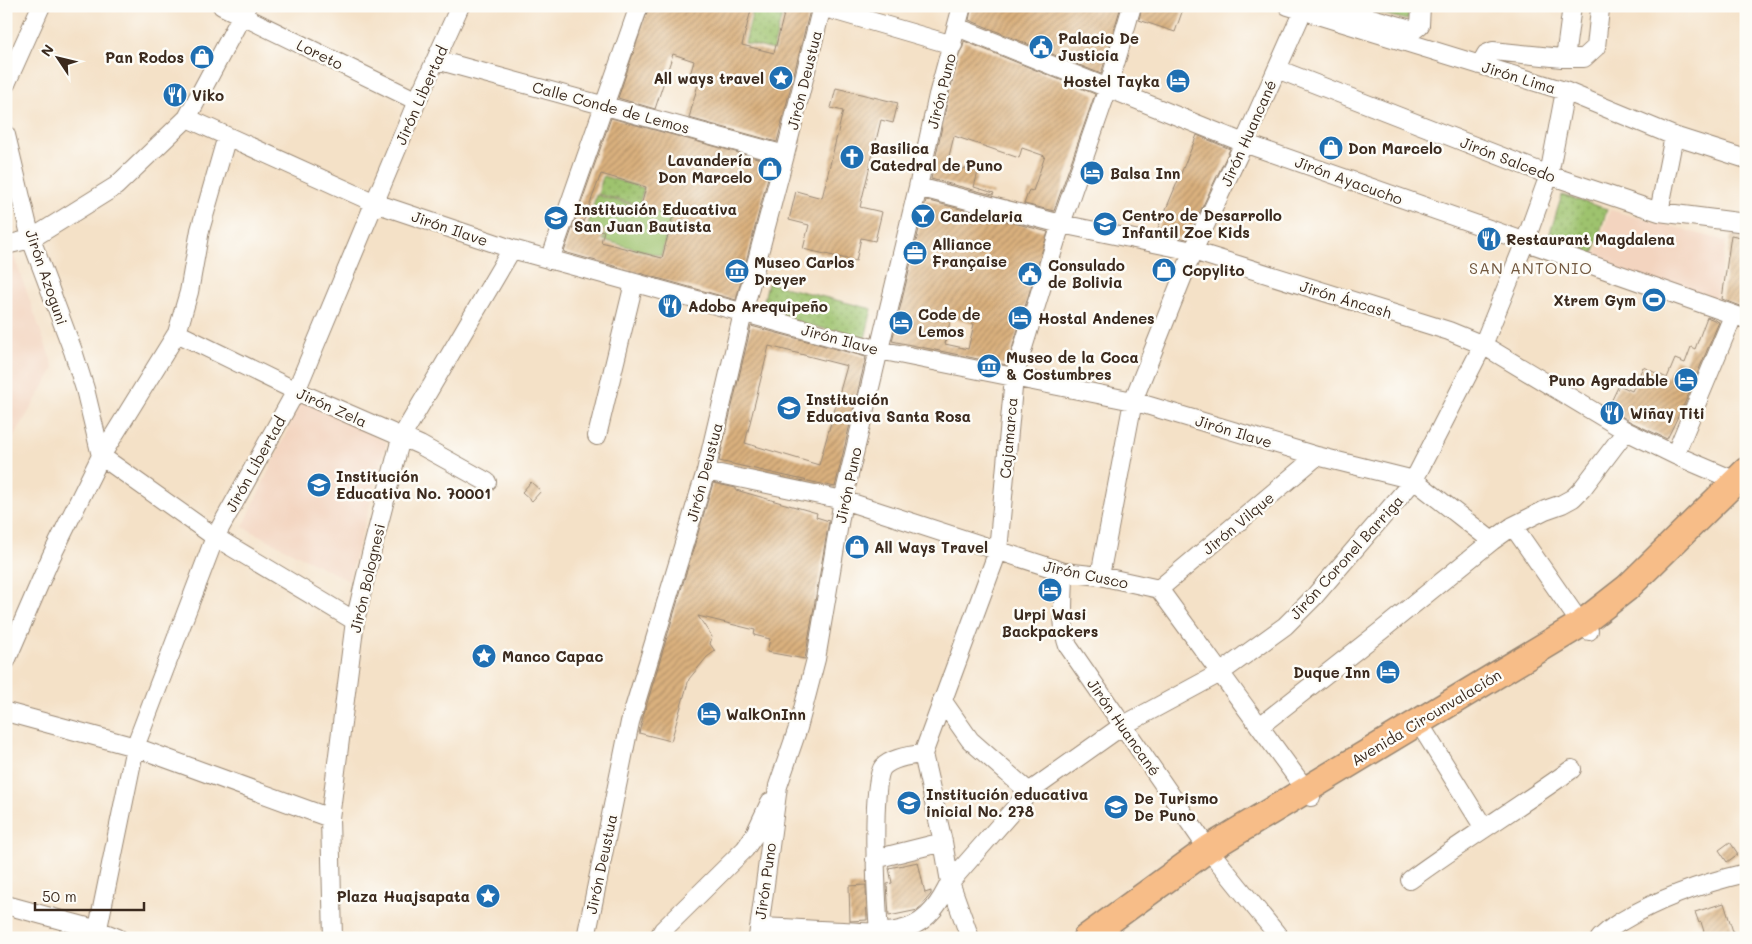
<svg xmlns="http://www.w3.org/2000/svg" width="1752" height="944" font-family="Mali,sans-serif">
<style>
.built{fill:#f3d4bf}
.grass{fill:url(#grass-dots);stroke:#6c7646}
.pitch{fill:#9ec36e;stroke:#6c7646}
.building{fill:url(#building-hatch);fill-rule:evenodd}
.lines{fill:none;stroke-linecap:round;stroke-linejoin:round}
.minor-casing{stroke:#988672;stroke-width:20}
.highway-casing{stroke:#988672;stroke-width:29}
.minor{stroke:#fff;stroke-width:18}
.highway{stroke:#f7bd88;stroke-width:26}
.labels{text-anchor:middle;dominant-baseline:central;stroke-width:5;stroke-linejoin:round;paint-order:stroke}
.poi-label{font-size:15px;font-weight:bold;fill:#3b2a1e;stroke:#fdfcf7;text-anchor:start}
.street-label{font-size:15px;fill:#3b2a1e;stroke:#fdfcf7}
.neighbourhood-label{font-size:16px;letter-spacing:1px;fill:#735940;stroke:#fdfcf7}
</style>
<defs>
<pattern id="grass-dots" width="8" height="8" patternUnits="userSpaceOnUse" patternTransform="scale(1.25)"><rect width="8" height="8" fill="#9ec36e"/><path d="M2 2h.1M6 6h.1" fill="none" stroke="#829f5a" stroke-width="1.8" stroke-linecap="round"/></pattern>
<pattern id="building-hatch" width="6" height="6" patternUnits="userSpaceOnUse" patternTransform="scale(1.25)"><rect width="6" height="6" fill="#dab17e"/><path d="M-1 1l2-2M0 6l6-6M5 7l2-2" fill="none" stroke="#b29067"/></pattern>
</defs>
<rect width="100%" height="100%" fill="#fdfcf7"/>
<filter id="ink" filterUnits="userSpaceOnUse"><feTurbulence type="fractalNoise" baseFrequency=".02" numOctaves="2"/><feDisplacementMap in="SourceGraphic" scale="10" xChannelSelector="R" yChannelSelector="G"/><feConvolveMatrix kernelMatrix="1 2 1 2 8 2 1 2 1" color-interpolation-filters="sRGB"/></filter>
<filter id="wash" filterUnits="userSpaceOnUse"><feTurbulence type="fractalNoise" baseFrequency=".0096" numOctaves="4" result="noise"/><feDisplacementMap in="SourceGraphic" scale="20" xChannelSelector="R" yChannelSelector="G"/><feGaussianBlur stdDeviation="1.12" result="paint"/><feColorMatrix in="noise" values="0 0 0 0 0 0 0 0 0 0 0 0 0 0 0 0 0 1.4 0 .05"/><feComposite in="paint" operator="in"/></filter>
<g filter="url(#wash)">
<rect width="100%" height="100%" fill="#f4e1c7"/>
<path class="built" d="M1610,210l116,31 -12,67 -123,-38z
M12,250l42,119 -48,81v-198z
M301,400l86,42 -38,139 -106,-54z"/>
<path class="grass" d="M754,6l30,1 -11,43 -28,-7z
M1351,6h63l-2,10 -5,4z
M603,176l41,12 -5,17 -41,-11z
M1562,195l45,14 -18,60 -46,-14z
M768,283l104,26 -7,30 -104,-26z"/>
<path class="pitch" d="M596,195l76,21 -11,40 -58,-16 3,-10 -18,-5z"/>
<g id="blocks">
<path class="building" d="M649,6h103l-10,39 32,8 12,-47h25l-34,136 -88,-24 9,-34 -10,-2 6,-21 -21,-7 -18,55 -37,-11z
M972,6h149l-20,68 -132,-54z
M1142,6h22l18,6 -7,20 -36,-12z
M964,41l131,53 -41,117 -30,-7 5,-14 4,1 12,-35 -23,-8 -3,10 -65,-22 -7,28 31,8 -4,15 20,6 -1,2 -62,-16 17,-81 12,-46 3,-5z
M836,88l62,15 -5,20 -12,-3 -21,87 22,5 -7,29 -14,-3 -5,23 -53,-12 6,-24 -20,-5 7,-29 26,7 21,-87 -12,-3z
M611,118l161,44 -36,138 -172,-48zM601,174l45,13 -5,19 32,9 -11,43 -61,-16 3,-11 -22,-6z
M1197,135l33,14 -43,90 -31,-6z
M926,200l122,32 -41,133 -115,-24zM951,317l23,7 -6,25 -23,-5z
M1731,235l15,3v70l-24,-9z
M1707,317l12,5 -32,76 -20,41 -36,-17 -23,-14 11,-23 13,6 11,-24 24,11 8,-19 10,4 6,-16 4,2z
M751,326l115,31 -31,130 -116,-26zM769,346l78,20 -28,99 -74,-22z
M531,482l10,9 -9,10 -10,-9z
M713,483l23,5v2l81,23 -1,4 13,4 -24,138 -38,-7 3,-13 -16,-4 1,-5 -57,-14 14,21 -2,7 5,7 -8,6 -18,22 -18,62 -32,-8 4,-16z
M1730,842l8,12 -11,8 -8,-12z
M918,862l7,31 6,-2v3l-13,16 -29,6 -2,-32 5,-1 -3,-15z
M866,885l1,35 -17,1 -1,-35z
M1724,903l11,35h-29l-5,-16 -2,1 -4,-11z"/>
</g>
</g>
<g filter="url(#ink)">
<use href="#blocks" fill-opacity="0" stroke="#988672" stroke-width="1"/>
<g class="lines">
<defs>
<path id="minor" d="M222,6l195,95
M1288,6l277,85 109,45 72,23
M1328,6l86,24 6,-5 1,-19
M822,7l131,38
M957,27l287,116 502,176
M1562,58h22l12,-11 4,-38
M437,60l348,95
M1480,65l6,-11 7,-3 69,7 4,-7 6,-45
M1277,69l272,106 110,37 87,11
M6,84l35,-78
M187,118l188,85 137,46 367,101 254,51 184,55 97,24 78,61
M6,135l25,104 42,112 12,38 16,67 114,81 140,84
M918,187l143,37 132,27 256,80 34,14 143,86 49,24 68,29
M1659,212l15,-76
M6,245l25,-6 85,-53 71,-68 60,-112
M550,260l89,-254
M177,333l119,58 124,54 67,37
M597,436l37,-153
M1675,455l58,-139
M706,471l137,29 221,72 36,4 59,13 152,208
M1513,526l68,98 8,7
M1064,572c0,24 -4,52 4,74l140,203 72,89
M1100,576l33,-175 60,-150 51,-108 61,-137
M1159,589l158,-133
M6,661l45,-104 50,-101 76,-123 12,-41 11,-62 27,-94
M942,700l28,40 59,52
M6,712l129,35 195,71
M1419,723l65,105
M1260,726l122,-96 110,-89 21,-15 32,-16 17,-6 11,-6 9,-9 44,-58
M875,859l68,-17
M1410,880c53,-39 109,-73 162,-111
M6,905l92,25 20,8
M759,927c28,1 56,3 84,4 20,1 44,4 64,-3 22,-7 34,-27 43,-46l79,-90 93,-66 98,-53 65,-47 28,-28 101,-118 69,-135 42,-103 24,-67 16,-84
M879,933c-2,-26 -9,-151 4,-166 9,-9 29,-12 40,-13
M758,937l20,-151 20,-58 18,-69 27,-159 75,-313 20,-92 24,-89
M96,938l39,-191 80,-210 81,-146 121,-290 43,-95
M333,938l-3,-120 25,-197 16,-67 30,-116 111,-189
M586,938l44,-216 76,-251 37,-158 42,-158 37,-149
M658,938l5,-8 82,-81 9,-13 16,-34
M970,938l-20,-56 -7,-40 -20,-88 75,-203 16,-174 47,-153 47,-136 24,-82
M1600,938c7,-6 14,-13 22,-17 38,-23 81,-38 124,-48"/>
<path id="highway" d="M1086,938l122,-89 373,-225 46,-36 119,-117"/>
</defs>
<use href="#minor" class="minor-casing"/>
<use href="#highway" class="highway-casing"/>
<use href="#minor" class="minor"/>
<use href="#highway" class="highway"/>
</g>
</g>
<defs>
<symbol id="civic-disc" viewBox="-11 -11 22 22"><circle r="9.5" fill="#1f6fb2" stroke="#fdfcf7"/><path d="M-.6-6.5H3V-4.5H.6V-3L4-1V1h2V6H-6V1h2V-1L-.6-3ZM-1.2 2.5V6h2.4V2.5Z" fill="#fff"/></symbol>
<symbol id="shop-disc" viewBox="-11 -11 22 22"><circle r="9.5" fill="#1f6fb2" stroke="#fdfcf7"/><path d="M-5-2.5h2.3a2.7 3.5 0 0 1 5.4 0H5L5.5 6h-11ZM-1.5-2.5h3a1.5 2.3 0 0 0-3 0Z" fill="#fff"/></symbol>
<symbol id="sight-disc" viewBox="-11 -11 22 22"><circle r="9.5" fill="#1f6fb2" stroke="#fdfcf7"/><path d="M0-6L1.8-2.2L6-1.7L2.9 1.2L3.7 5.4L0 3.3L-3.7 5.4L-2.9 1.2L-6-1.7L-1.8-2.2Z" fill="#fff"/></symbol>
<symbol id="hotel-disc" viewBox="-11 -11 22 22"><circle r="9.5" fill="#1f6fb2" stroke="#fdfcf7"/><path d="M-6-4.5h1.5V1H6V5H4.5V3h-9V5H-6ZM-4 0a1.8 1.8 0 1 1 3.6 0ZM.5 0V-2.5h3Q6-2.5 6 0Z" fill="#fff"/></symbol>
<symbol id="restaurant-disc" viewBox="-11 -11 22 22"><circle r="9.5" fill="#1f6fb2" stroke="#fdfcf7"/><path d="M-5-6h1v4h1v-4h1v4h1v-4h1v5L-1.5 .5V6h-2V.5L-5-1ZM5-6V6H3V1.5H1.5Q1.5-4 5-6Z" fill="#fff"/></symbol>
<symbol id="church-disc" viewBox="-11 -11 22 22"><circle r="9.5" fill="#1f6fb2" stroke="#fdfcf7"/><path d="M-1.2-6h2.4v3.5h3.3v2.4h-3.3V6h-2.4V-.1h-3.3v-2.4h3.3Z" fill="#fff"/></symbol>
<symbol id="bar-disc" viewBox="-11 -11 22 22"><circle r="9.5" fill="#1f6fb2" stroke="#fdfcf7"/><path d="M-6-5H6L.8 .8V4.5H3.5V6h-7V4.5H-.8V.8Z" fill="#fff"/></symbol>
<symbol id="school-disc" viewBox="-11 -11 22 22"><circle r="9.5" fill="#1f6fb2" stroke="#fdfcf7"/><path d="M0-5L7-2L0 1L-7-2ZM-4 1L0 2.5L4 1V4Q0 6-4 4Z" fill="#fff"/></symbol>
<symbol id="office-disc" viewBox="-11 -11 22 22"><circle r="9.5" fill="#1f6fb2" stroke="#fdfcf7"/><path d="M-6-3h4V-5.5h4V-3h4V5H-6ZM-1-4.5V-3h2v-1.5ZM-6 0V1H6V0Z" fill="#fff"/></symbol>
<symbol id="museum-disc" viewBox="-11 -11 22 22"><circle r="9.5" fill="#1f6fb2" stroke="#fdfcf7"/><path d="M0-6L6-3V-2H-6V-3ZM-5-1h2V3h-2ZM-1-1h2V3h-2ZM3-1h2V3H3ZM-6 4H6V6H-6Z" fill="#fff"/></symbol>
<symbol id="stadium-disc" viewBox="-11 -11 22 22"><circle r="9.5" fill="#1f6fb2" stroke="#fdfcf7"/><path d="M0-5a6.5 5 0 1 0 0 10a6.5 5 0 1 0 0-10ZM-3.5-1.8h7v3.6h-7Z" fill="#fff"/></symbol>
</defs>
<g fill-rule="evenodd">
<use href="#civic-disc" x="1027" y="33" width="28" height="28"/>
<use href="#shop-disc" x="188" y="43" width="28" height="28"/>
<use href="#sight-disc" x="767" y="64" width="28" height="28"/>
<use href="#hotel-disc" x="1164" y="67" width="28" height="28"/>
<use href="#restaurant-disc" x="161" y="81" width="28" height="28"/>
<use href="#shop-disc" x="1317" y="134" width="28" height="28"/>
<use href="#church-disc" x="838" y="143" width="28" height="28"/>
<use href="#shop-disc" x="756" y="155" width="28" height="28"/>
<use href="#hotel-disc" x="1078" y="159" width="28" height="28"/>
<use href="#bar-disc" x="909" y="202" width="28" height="28"/>
<use href="#school-disc" x="542" y="204" width="28" height="28"/>
<use href="#school-disc" x="1091" y="210" width="28" height="28"/>
<use href="#restaurant-disc" x="1475" y="225" width="28" height="28"/>
<use href="#office-disc" x="901" y="239" width="28" height="28"/>
<use href="#shop-disc" x="1150" y="256" width="28" height="28"/>
<use href="#museum-disc" x="723" y="257" width="28" height="28"/>
<use href="#civic-disc" x="1016" y="260" width="28" height="28"/>
<use href="#stadium-disc" x="1640" y="286" width="28" height="28"/>
<use href="#restaurant-disc" x="656" y="292" width="28" height="28"/>
<use href="#hotel-disc" x="1006" y="304" width="28" height="28"/>
<use href="#hotel-disc" x="887" y="309" width="28" height="28"/>
<use href="#museum-disc" x="975" y="352" width="28" height="28"/>
<use href="#hotel-disc" x="1672" y="366" width="28" height="28"/>
<use href="#school-disc" x="775" y="394" width="28" height="28"/>
<use href="#restaurant-disc" x="1598" y="399" width="28" height="28"/>
<use href="#school-disc" x="305" y="471" width="28" height="28"/>
<use href="#shop-disc" x="843" y="533" width="28" height="28"/>
<use href="#hotel-disc" x="1036" y="576" width="28" height="28"/>
<use href="#sight-disc" x="470" y="642" width="28" height="28"/>
<use href="#hotel-disc" x="1374" y="658" width="28" height="28"/>
<use href="#hotel-disc" x="695" y="700" width="28" height="28"/>
<use href="#school-disc" x="895" y="789" width="28" height="28"/>
<use href="#school-disc" x="1102" y="793" width="28" height="28"/>
<use href="#sight-disc" x="474" y="882" width="28" height="28"/>
</g>
<g class="labels">
<g class="poi-label">
<text x="1058" y="38">Palacio De<tspan x="1058" dy="17">Justicia</tspan></text>
<text x="184" y="57" text-anchor="end">Pan Rodos</text>
<text x="764" y="78" text-anchor="end">All ways travel</text>
<text x="1160" y="81" text-anchor="end">Hostel Tayka</text>
<text x="192" y="95">Viko</text>
<text x="870" y="148">Basilica<tspan x="870" dy="17">Catedral de Puno</tspan></text>
<text x="1348" y="148">Don Marcelo</text>
<text x="752" y="160" text-anchor="end">Lavandería<tspan x="752" dy="17">Don Marcelo</tspan></text>
<text x="1110" y="173">Balsa Inn</text>
<text x="574" y="209">Institución Educativa<tspan x="574" dy="17">San Juan Bautista</tspan></text>
<text x="1122" y="215">Centro de Desarrollo<tspan x="1122" dy="17">Infantil Zoe Kids</tspan></text>
<text x="940" y="216">Candelaria</text>
<text x="1506" y="239">Restaurant Magdalena</text>
<text x="932" y="244">Alliance<tspan x="932" dy="17">Française</tspan></text>
<text x="754" y="262">Museo Carlos<tspan x="754" dy="17">Dreyer</tspan></text>
<text x="1048" y="265">Consulado<tspan x="1048" dy="17">de Bolivia</tspan></text>
<text x="1182" y="270">Copylito</text>
<text x="1636" y="300" text-anchor="end">Xtrem Gym</text>
<text x="688" y="306">Adobo Arequipeño</text>
<text x="918" y="314">Code de<tspan x="918" dy="17">Lemos</tspan></text>
<text x="1038" y="318">Hostal Andenes</text>
<text x="1006" y="357">Museo de la Coca<tspan x="1006" dy="17">&amp; Costumbres</tspan></text>
<text x="1668" y="380" text-anchor="end">Puno Agradable</text>
<text x="806" y="399">Institución<tspan x="806" dy="17">Educativa Santa Rosa</tspan></text>
<text x="1630" y="413">Wiñay Titi</text>
<text x="336" y="476">Institución<tspan x="336" dy="17">Educativa No. 70001</tspan></text>
<text x="874" y="547">All Ways Travel</text>
<text x="1050" y="614" text-anchor="middle">Urpi Wasi<tspan x="1050" dy="17">Backpackers</tspan></text>
<text x="502" y="656">Manco Capac</text>
<text x="1370" y="672" text-anchor="end">Duque Inn</text>
<text x="726" y="714">WalkOnInn</text>
<text x="926" y="794">Institución educativa<tspan x="926" dy="17">inicial No. 278</tspan></text>
<text x="1134" y="798">De Turismo<tspan x="1134" dy="17">De Puno</tspan></text>
<text x="470" y="896" text-anchor="end">Plaza Huajsapata</text>
</g>
<g class="street-label">
<text transform="translate(320 54) rotate(26)">Loreto</text>
<text transform="translate(1519 77) rotate(17)">Jirón Lima</text>
<text transform="translate(804 80) rotate(-76)">Jirón Deustua</text>
<text transform="translate(941 91) rotate(-76)">Jirón Puno</text>
<text transform="translate(421 95) rotate(-66)">Jirón Libertad</text>
<text transform="translate(611 107) rotate(15)">Calle Conde de Lemos</text>
<text transform="translate(1248 133) rotate(-66)">Jirón Huancané</text>
<text transform="translate(1508 159) rotate(21)">Jirón Salcedo</text>
<text transform="translate(1349 180) rotate(20)">Jirón Ayacucho</text>
<text transform="translate(450 228) rotate(19)">Jirón Ilave</text>
<text transform="translate(47 277) rotate(71)">Jirón Azoguni</text>
<text transform="translate(1346 299) rotate(17)">Jirón Áncash</text>
<text transform="translate(840 339) rotate(15)">Jirón Ilave</text>
<text transform="translate(332 407) rotate(24)">Jirón Zela</text>
<text transform="translate(1234 431) rotate(17)">Jirón Ilave</text>
<text transform="translate(1008 438) rotate(-85)">Cajamarca</text>
<text transform="translate(255 464) rotate(-61)">Jirón Libertad</text>
<text transform="translate(704 472) rotate(-75)">Jirón Deustua</text>
<text transform="translate(848 485) rotate(-78)">Jirón Puno</text>
<text transform="translate(1238 523) rotate(-40)">Jirón Vilque</text>
<text transform="translate(1346 557) rotate(-48)">Jirón Coronel Barriga</text>
<text transform="translate(1086 574) rotate(12)">Jirón Cusco</text>
<text transform="translate(367 578) rotate(-77)">Jirón Bolognesi</text>
<text transform="translate(1426 717) rotate(-31)">Avenida Circunvalación</text>
<text transform="translate(1124 727) rotate(55)">Jirón Huancané</text>
<text transform="translate(601 864) rotate(-78)">Jirón Deustua</text>
<text transform="translate(765 881) rotate(-82)">Jirón Puno</text>
</g>
<g class="neighbourhood-label">
<text x="1531" y="267">SAN ANTONIO</text>
</g>
</g>
<rect width="1752" height="944" fill="none" stroke="#fdfcf7" stroke-width="25"/>
<g transform="translate(58 58) rotate(305)" stroke="#fdfcf7" stroke-width="4" paint-order="stroke">
<path d="M0-4L9 19L0 12L-9 19Z" fill="#3b2a1e"/>
<text y="-8" font-size="14" font-weight="bold" text-anchor="middle" fill="#3b2a1e">N</text>
</g>
<path d="M35 902v8h109v-8" fill="none" stroke="#3b2a1e" stroke-width="2.5"/>
<text x="42" y="902" font-size="15" fill="#3b2a1e" stroke="#fdfcf7" stroke-width="4" paint-order="stroke">50 m</text>
</svg>
